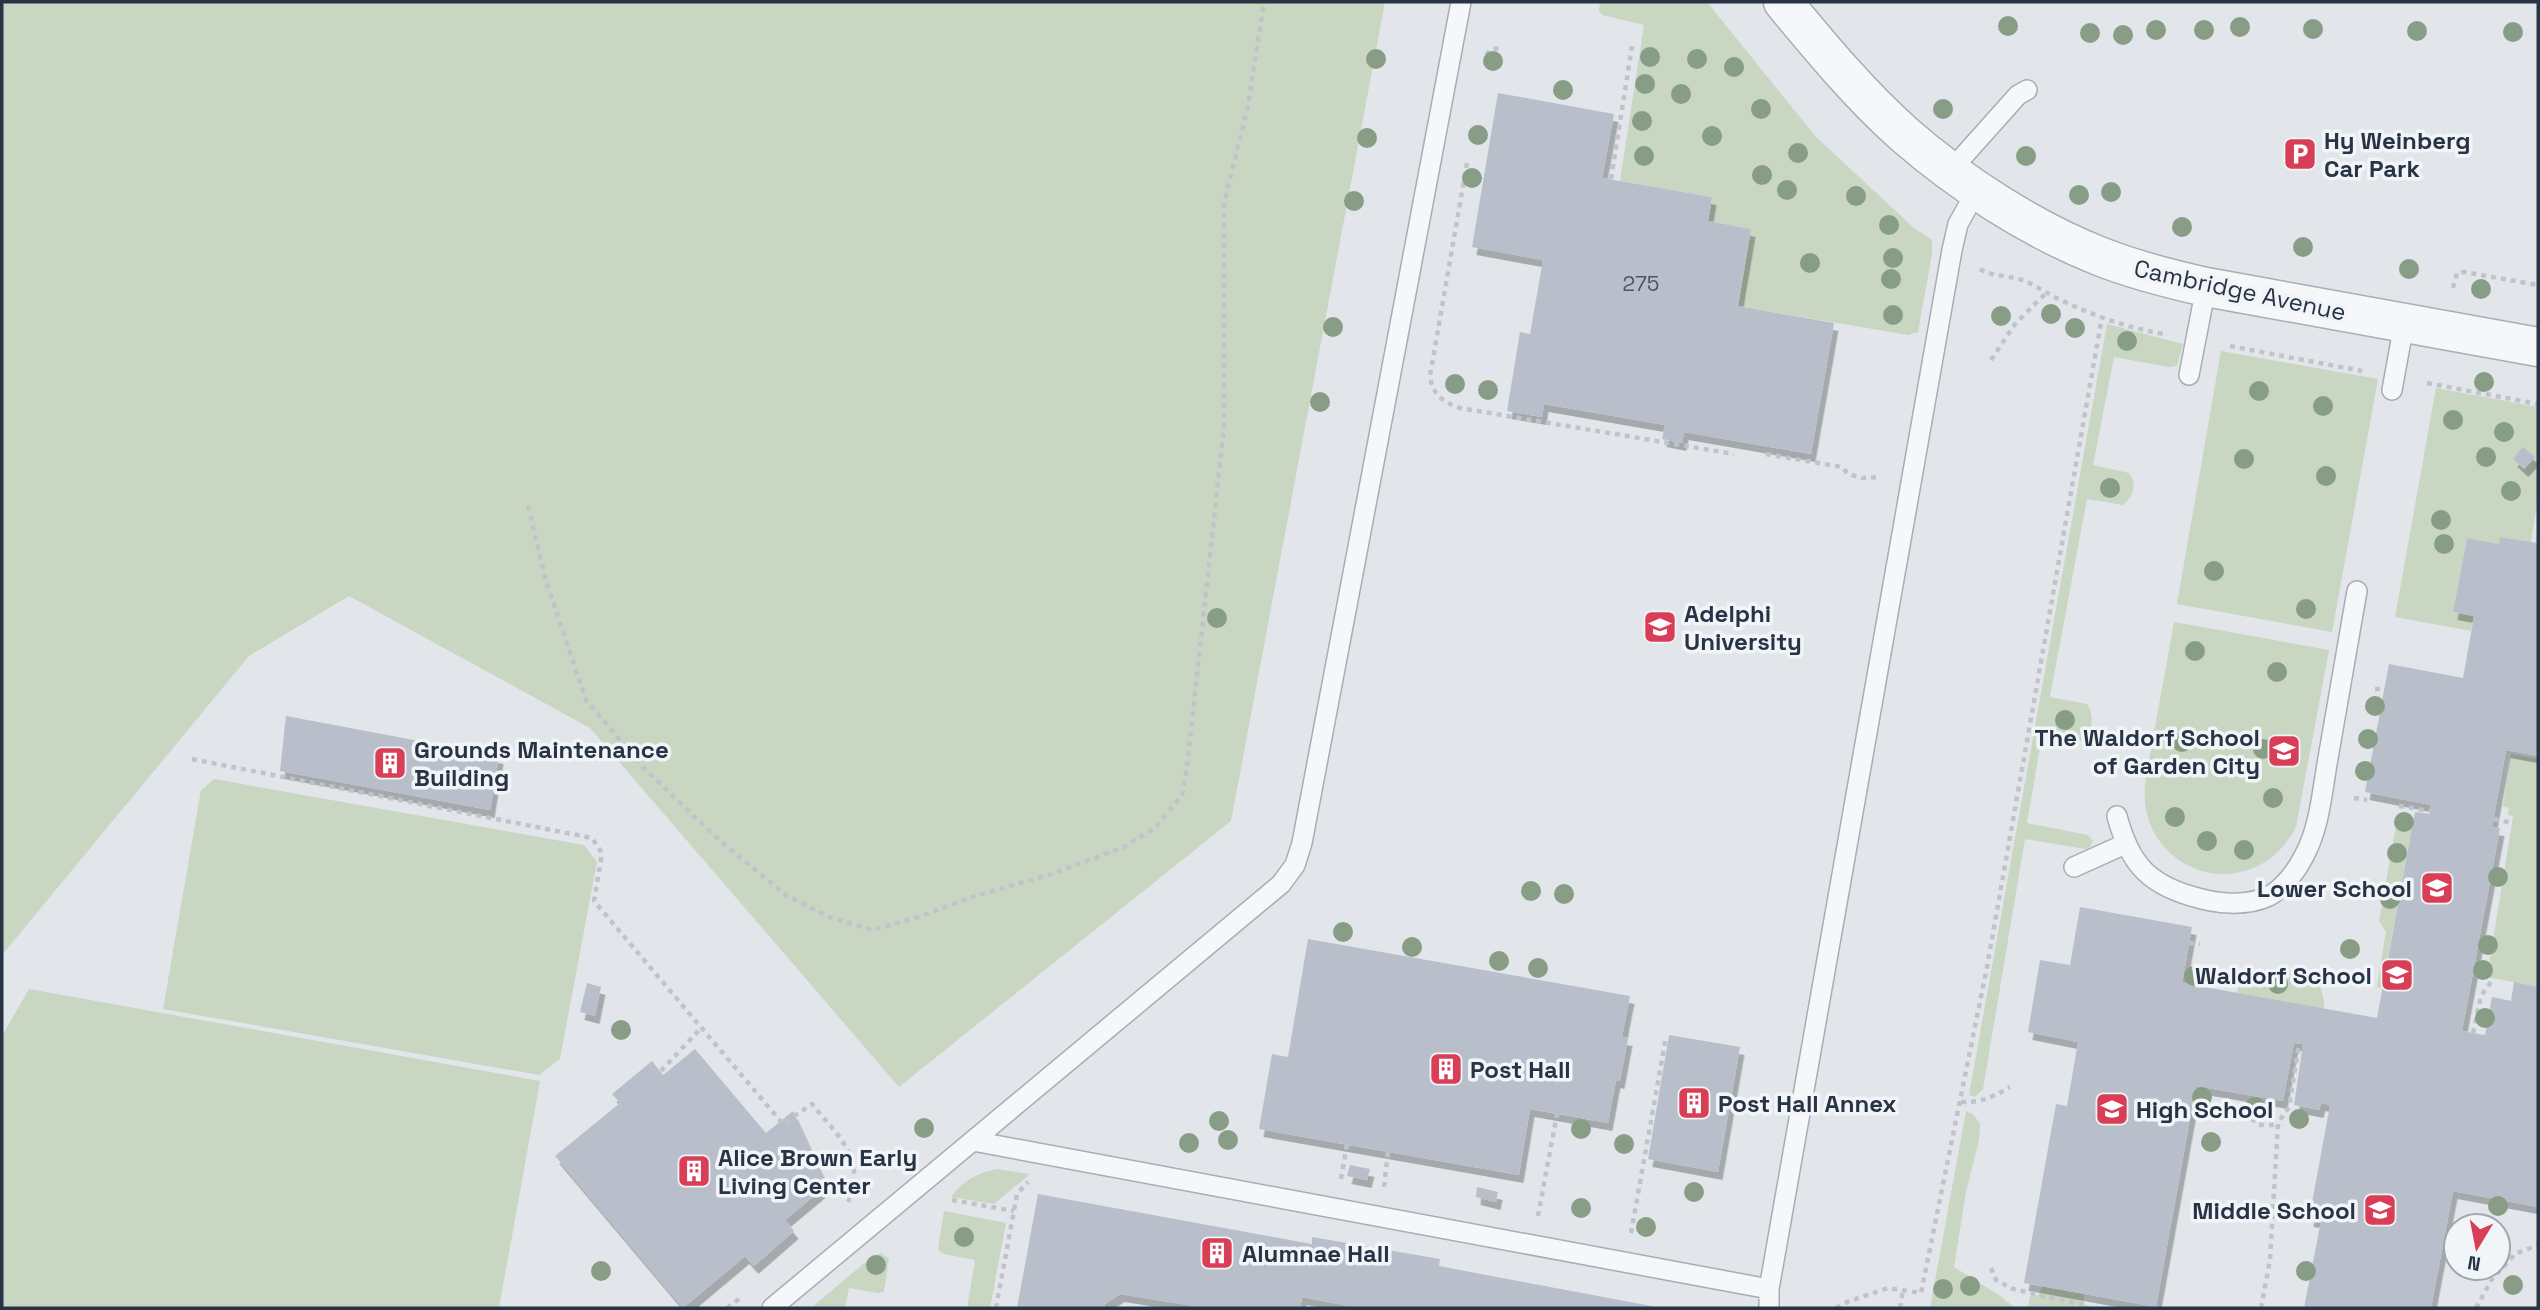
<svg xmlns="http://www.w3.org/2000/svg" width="2540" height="1310" font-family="'Space Grotesk',sans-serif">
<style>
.green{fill:#c8d6c2}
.building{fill:#b9bfca;filter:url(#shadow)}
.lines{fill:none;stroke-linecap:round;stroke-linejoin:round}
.service-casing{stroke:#a6adb6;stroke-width:22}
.minor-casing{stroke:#a6adb6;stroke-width:41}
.path{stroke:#c0c4ca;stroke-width:4.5;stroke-dasharray:5 5;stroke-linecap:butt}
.service{stroke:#f5f7f9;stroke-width:19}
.minor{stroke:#f5f7f9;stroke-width:38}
.tree{fill:#889d86}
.labels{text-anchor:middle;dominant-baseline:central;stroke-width:7;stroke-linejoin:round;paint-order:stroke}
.number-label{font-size:21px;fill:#4c5666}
.poi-label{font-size:24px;font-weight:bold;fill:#283345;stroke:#f2f5f8;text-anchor:start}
.street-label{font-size:24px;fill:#283345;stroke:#f2f5f8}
</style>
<defs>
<filter id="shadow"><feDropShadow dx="4.5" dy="8" stdDeviation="0" flood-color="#0004"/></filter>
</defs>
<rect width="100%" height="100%" fill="#e2e6eb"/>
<path class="green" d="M2,2h1383l-154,819 -332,266 -309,-359 -241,-132 -100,60 -247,299z
M1600,2h107l109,135 98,91 18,12v14l-14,78 -10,3 -170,-29 13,-77 -43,-8 4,-24 -92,-16 24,-156 -42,-10 -3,-4z
M2107,324l76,20 -6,22 -8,1 -55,-10 -21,108 36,8c9,11 4,24 -6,32l-36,-6 -37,198 37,7c8,12 5,25 -2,36l-6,2 -37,-6 -15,87 61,12 5,6 -3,6 -4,2 -61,-10 -42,250 -8,8 -6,-2z
M2221,351l157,28 -46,253 -155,-28z
M2436,388l102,19v90l-7,45 -30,-5 -2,7 -32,-6 -14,74 21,4 -3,15 -76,-14z
M2174,622l155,28 -33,177c-14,27 -36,44 -67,47 -42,3 -81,-30 -84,-72 -2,-21 5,-43 8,-64 7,-39 14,-77 21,-116z
M2511,754l27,5v228l-51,-10 25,-154 1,-7 -5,-1 1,-7 -6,-2z
M214,779l370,66 13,17 -37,197 -21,16 -376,-66 38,-219z
M2398,814l16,4 -32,170 -5,-1 9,-55 -7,-11z
M2271,968c30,5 54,5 53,41l-87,-16c6,-21 14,-21 34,-25z
M29,989l511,92 -41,227h-497v-272z
M1966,1111l8,4 6,9 -1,16 -13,52 -12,75 45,28 16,13h-85z
M997,1169l33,5 -36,30 -43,-7c12,-16 25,-24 46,-28z
M944,1211l62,12 -16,85h-23l8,-48 -31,-6 -6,-4z
M881,1253l8,6 -5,33 -6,1 -29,-5 -4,20h-34l62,-52z
M2043,1286l41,8v10l11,4h-67l2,-12 8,-1z"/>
<path class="building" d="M1498,93l116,21 -12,64 110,19 -4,24 43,8 -13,77 96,17 -23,131 -127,-22 -2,11 -20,-4 3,-14 -121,-21 -2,13 -35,-6 13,-79 10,2 13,-74 -71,-13z
M2523,447l12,10 -11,12 -11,-10z
M2500,537l38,6v213l-32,-6 -14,77 8,1 -38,203 23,4 7,-38 19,4 3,-19 24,5v220l-85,-16 -22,117h-127l17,-87 -12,-2 21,-114 -9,-2 -2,7 -25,-5 9,-61 -9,-1 -11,58 -87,-15 -40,221 -132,-24 32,-179 11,2 11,-64 -50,-10 12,-72 30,5 10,-58 112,20 -10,56 195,35 38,-206 15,2 1,-9 -66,-13 24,-128 74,14 11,-62 -21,-4 14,-74 32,6z
M286,716l213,40 -9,54 -210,-39z
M1308,939l322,57 -8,41 6,1 -8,43 -4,-1 -8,43 -78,-14 -11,66 -260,-46 13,-75 16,3z
M587,983l14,4 -6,29 -15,-4z
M1669,1035l71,12 -22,125 -70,-13z
M695,1049l71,84 27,-22 34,74 -42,35 9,11 -40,35 -9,-10 -62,52 -128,-152 65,-53 -8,-9 40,-33 11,14z
M1350,1165l20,4 -3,11 -20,-4z
M1477,1187l21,5 -2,10 -20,-5z
M1038,1194l274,50v-7l128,22 -1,7 223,42h-302l-58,-11 -2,11h-94l-86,-14 -15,10 -1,4h-87z"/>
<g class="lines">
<defs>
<path id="service" d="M1951,170l67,-75 9,-5
M2189,375l17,-88
M2392,390l12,-66
M2117,816c12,45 29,67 74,80 25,8 55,11 78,0 15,-8 28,-26 35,-40 15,-27 18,-62 23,-92 10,-58 20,-116 30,-173
M2074,867l51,-23
M973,1141l796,148
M772,1308l509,-424 14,-19 7,-22 159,-841
M1769,1308v-19l183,-1039 6,-26 19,-34"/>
<path id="minor" d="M1783,2c38,46 77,93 122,133 55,48 126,94 194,121 35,14 71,23 107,31l332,60"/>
</defs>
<use href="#service" class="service-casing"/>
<use href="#minor" class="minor-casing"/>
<path class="path" d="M1486,55l6,-6 11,-1
M1467,163l-37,213c2,18 13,26 30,32l274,46
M1611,179l21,-133
M1980,269c12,8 28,6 42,11 14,5 25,14 39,20 33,16 67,28 103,34
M2453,288l4,-15 7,-1 74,13
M2230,346l132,25
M1991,360l24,-36 32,-32
M2427,383l111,21
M1766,454l76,13 6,7 14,4 17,-1
M528,506l18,75 40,119 58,68 76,73 66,54 43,22 43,13 44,-12 62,-23 71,-20 75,-28 31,-19 27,-33 5,-28 37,-340v-224l24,-97 16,-104
M2375,689h9
M192,759l400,79 10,15 -8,48 189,223 29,-20c26,33 55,53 36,98
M2354,798l13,2
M2399,806l31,5
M2494,819l18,4
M2337,889l12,2
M2189,943l11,1
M2473,1033l8,-37 12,-17
M661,1071l40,-43
M1961,1102c19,1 32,-5 49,-15
M2245,1111l13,14h14l6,-2
M1341,1179l6,-35
M1384,1187l4,-35
M952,1200l62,11
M1538,1216l19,-102
M1631,1233l35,-196
M1991,1268l5,12 17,9 71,16
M727,1308l16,-12
M996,1308l21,-114 11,-12
M1836,1308l11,-6 41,-14 33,5 66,-326 115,-650
M1900,1308l3,-18
M2261,1308l9,-48 8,-137 11,-16 10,-63
M2476,1308l16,-29 23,-25 23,-9"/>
<use href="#service" class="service"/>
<use href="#minor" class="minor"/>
</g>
<g class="tree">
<circle cx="2008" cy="26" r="10"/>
<circle cx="2240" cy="27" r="10"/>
<circle cx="2313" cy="29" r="10"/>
<circle cx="2156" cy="30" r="10"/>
<circle cx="2204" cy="30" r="10"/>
<circle cx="2417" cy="31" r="10"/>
<circle cx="2513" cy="32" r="10"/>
<circle cx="2090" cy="33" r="10"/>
<circle cx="2123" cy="35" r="10"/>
<circle cx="1650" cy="57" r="10"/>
<circle cx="1376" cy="59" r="10"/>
<circle cx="1697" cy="59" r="10"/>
<circle cx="1493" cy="61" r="10"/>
<circle cx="1734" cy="67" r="10"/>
<circle cx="1645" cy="84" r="10"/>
<circle cx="1563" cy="90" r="10"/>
<circle cx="1681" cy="94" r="10"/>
<circle cx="1761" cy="109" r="10"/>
<circle cx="1943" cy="109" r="10"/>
<circle cx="1642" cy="121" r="10"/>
<circle cx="1478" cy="135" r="10"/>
<circle cx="1712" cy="136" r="10"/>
<circle cx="1367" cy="138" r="10"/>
<circle cx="1798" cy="153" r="10"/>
<circle cx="1644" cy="156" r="10"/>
<circle cx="2026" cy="156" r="10"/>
<circle cx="1762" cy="175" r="10"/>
<circle cx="1472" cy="178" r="10"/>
<circle cx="1787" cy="190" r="10"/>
<circle cx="2111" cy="192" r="10"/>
<circle cx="2079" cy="195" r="10"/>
<circle cx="1856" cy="196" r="10"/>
<circle cx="1354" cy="201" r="10"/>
<circle cx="1889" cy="225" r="10"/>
<circle cx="2182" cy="227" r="10"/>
<circle cx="2303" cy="247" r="10"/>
<circle cx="1893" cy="258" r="10"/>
<circle cx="1810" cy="263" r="10"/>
<circle cx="2409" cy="269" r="10"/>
<circle cx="1891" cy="279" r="10"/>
<circle cx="2481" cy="289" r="10"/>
<circle cx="2051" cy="314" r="10"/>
<circle cx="1893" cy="315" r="10"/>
<circle cx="2001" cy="316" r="10"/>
<circle cx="1333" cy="327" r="10"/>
<circle cx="2075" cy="328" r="10"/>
<circle cx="2127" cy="341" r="10"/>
<circle cx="2484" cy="382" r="10"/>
<circle cx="1455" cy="384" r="10"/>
<circle cx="1488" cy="390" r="10"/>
<circle cx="2259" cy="391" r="10"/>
<circle cx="1320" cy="402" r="10"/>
<circle cx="2323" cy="406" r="10"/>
<circle cx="2453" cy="420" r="10"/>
<circle cx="2504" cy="432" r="10"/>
<circle cx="2486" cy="457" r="10"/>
<circle cx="2244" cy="459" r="10"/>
<circle cx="2326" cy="476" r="10"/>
<circle cx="2110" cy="488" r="10"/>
<circle cx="2511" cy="491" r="10"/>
<circle cx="2441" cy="520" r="10"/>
<circle cx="2444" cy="544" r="10"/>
<circle cx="2214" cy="571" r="10"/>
<circle cx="2306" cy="609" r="10"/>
<circle cx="1217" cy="618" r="10"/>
<circle cx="2195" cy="651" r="10"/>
<circle cx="2277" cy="672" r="10"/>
<circle cx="2375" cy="706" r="10"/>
<circle cx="2065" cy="720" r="10"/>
<circle cx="2368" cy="739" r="10"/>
<circle cx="2182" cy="742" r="10"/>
<circle cx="2263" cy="749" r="10"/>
<circle cx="2365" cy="771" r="10"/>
<circle cx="2273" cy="798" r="10"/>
<circle cx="2175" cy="817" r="10"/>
<circle cx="2404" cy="822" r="10"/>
<circle cx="2207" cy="841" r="10"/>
<circle cx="2244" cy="850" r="10"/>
<circle cx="2397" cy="853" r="10"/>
<circle cx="2498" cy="877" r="10"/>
<circle cx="1531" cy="891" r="10"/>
<circle cx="1564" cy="894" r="10"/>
<circle cx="2390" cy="899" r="10"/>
<circle cx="1343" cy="932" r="10"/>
<circle cx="2488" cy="945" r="10"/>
<circle cx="1412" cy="947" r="10"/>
<circle cx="2350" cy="949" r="10"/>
<circle cx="1499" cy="961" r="10"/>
<circle cx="1538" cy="968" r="10"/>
<circle cx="2483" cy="970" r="10"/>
<circle cx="2194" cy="976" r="10"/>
<circle cx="2278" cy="984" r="10"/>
<circle cx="2485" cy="1018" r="10"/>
<circle cx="621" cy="1030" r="10"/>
<circle cx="2202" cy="1097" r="10"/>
<circle cx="2255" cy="1107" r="10"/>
<circle cx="2299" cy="1119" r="10"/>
<circle cx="1219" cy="1121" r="10"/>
<circle cx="924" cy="1128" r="10"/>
<circle cx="1581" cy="1129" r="10"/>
<circle cx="1228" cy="1140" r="10"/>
<circle cx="2211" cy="1142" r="10"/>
<circle cx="1189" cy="1143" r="10"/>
<circle cx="1624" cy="1144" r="10"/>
<circle cx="1694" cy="1192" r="10"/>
<circle cx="2498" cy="1206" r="10"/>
<circle cx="1581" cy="1208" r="10"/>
<circle cx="1646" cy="1227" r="10"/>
<circle cx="964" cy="1237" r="10"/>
<circle cx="876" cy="1265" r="10"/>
<circle cx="601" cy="1271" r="10"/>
<circle cx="2306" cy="1271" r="10"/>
<circle cx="2513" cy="1285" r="10"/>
<circle cx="1970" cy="1286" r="10"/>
<circle cx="1943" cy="1289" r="10"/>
</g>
<defs>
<symbol id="parking-square" viewBox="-11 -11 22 22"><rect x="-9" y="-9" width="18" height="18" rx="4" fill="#d93e57" stroke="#f2f5f8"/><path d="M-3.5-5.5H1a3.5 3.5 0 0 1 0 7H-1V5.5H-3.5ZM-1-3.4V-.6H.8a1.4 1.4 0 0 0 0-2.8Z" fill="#fff"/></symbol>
<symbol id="university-square" viewBox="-11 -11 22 22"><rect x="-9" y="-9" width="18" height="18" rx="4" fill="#d93e57" stroke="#f2f5f8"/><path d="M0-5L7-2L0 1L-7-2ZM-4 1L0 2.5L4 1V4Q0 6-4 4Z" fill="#fff"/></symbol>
<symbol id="school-square" viewBox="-11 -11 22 22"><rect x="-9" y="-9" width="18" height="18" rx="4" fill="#d93e57" stroke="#f2f5f8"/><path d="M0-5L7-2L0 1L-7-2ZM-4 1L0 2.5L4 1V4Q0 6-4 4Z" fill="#fff"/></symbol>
<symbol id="building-square" viewBox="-11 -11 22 22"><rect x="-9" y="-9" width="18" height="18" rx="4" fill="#d93e57" stroke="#f2f5f8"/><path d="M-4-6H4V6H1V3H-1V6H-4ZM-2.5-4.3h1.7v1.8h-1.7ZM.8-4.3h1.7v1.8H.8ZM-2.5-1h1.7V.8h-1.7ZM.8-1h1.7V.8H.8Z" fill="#fff"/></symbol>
</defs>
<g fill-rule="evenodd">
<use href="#parking-square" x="2281" y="135" width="38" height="38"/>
<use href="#university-square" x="1641" y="608" width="38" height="38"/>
<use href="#school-square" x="2265" y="732" width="38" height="38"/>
<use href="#building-square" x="371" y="744" width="38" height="38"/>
<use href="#school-square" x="2418" y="869" width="38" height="38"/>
<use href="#school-square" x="2378" y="956" width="38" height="38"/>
<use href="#building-square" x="1427" y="1050" width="38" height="38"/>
<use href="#building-square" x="1675" y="1084" width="38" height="38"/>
<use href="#school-square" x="2093" y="1090" width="38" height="38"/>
<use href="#building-square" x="675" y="1152" width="38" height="38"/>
<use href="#school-square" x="2361" y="1191" width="38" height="38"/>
<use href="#building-square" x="1198" y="1234" width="38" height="38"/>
</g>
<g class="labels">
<g class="number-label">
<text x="1641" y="283">275</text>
</g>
<g class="poi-label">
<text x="2324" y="140">Hy Weinberg<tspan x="2324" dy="28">Car Park</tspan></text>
<text x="1684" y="613">Adelphi<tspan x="1684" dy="28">University</tspan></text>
<text x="2260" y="737" text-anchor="end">The Waldorf School<tspan x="2260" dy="28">of Garden City</tspan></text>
<text x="414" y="749">Grounds Maintenance<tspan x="414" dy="28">Building</tspan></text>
<text x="2412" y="888" text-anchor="end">Lower School</text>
<text x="2372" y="975" text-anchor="end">Waldorf School</text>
<text x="1470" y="1069">Post Hall</text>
<text x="1718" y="1103">Post Hall Annex</text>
<text x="2136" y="1109">High School</text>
<text x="718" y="1157">Alice Brown Early<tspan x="718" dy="28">Living Center</tspan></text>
<text x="2356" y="1210" text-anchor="end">Middle School</text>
<text x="1242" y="1253">Alumnae Hall</text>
</g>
<g class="street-label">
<text transform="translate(2240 290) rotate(12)">Cambridge Avenue</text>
</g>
</g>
<rect width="2540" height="1310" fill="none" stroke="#283345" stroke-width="7"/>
<g transform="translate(2477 1247) rotate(190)"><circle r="33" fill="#f2f5f8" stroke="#a1a7b0" stroke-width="2"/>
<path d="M0-5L12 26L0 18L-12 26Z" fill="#d93e57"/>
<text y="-10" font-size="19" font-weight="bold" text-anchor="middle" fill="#283345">N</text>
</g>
</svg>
